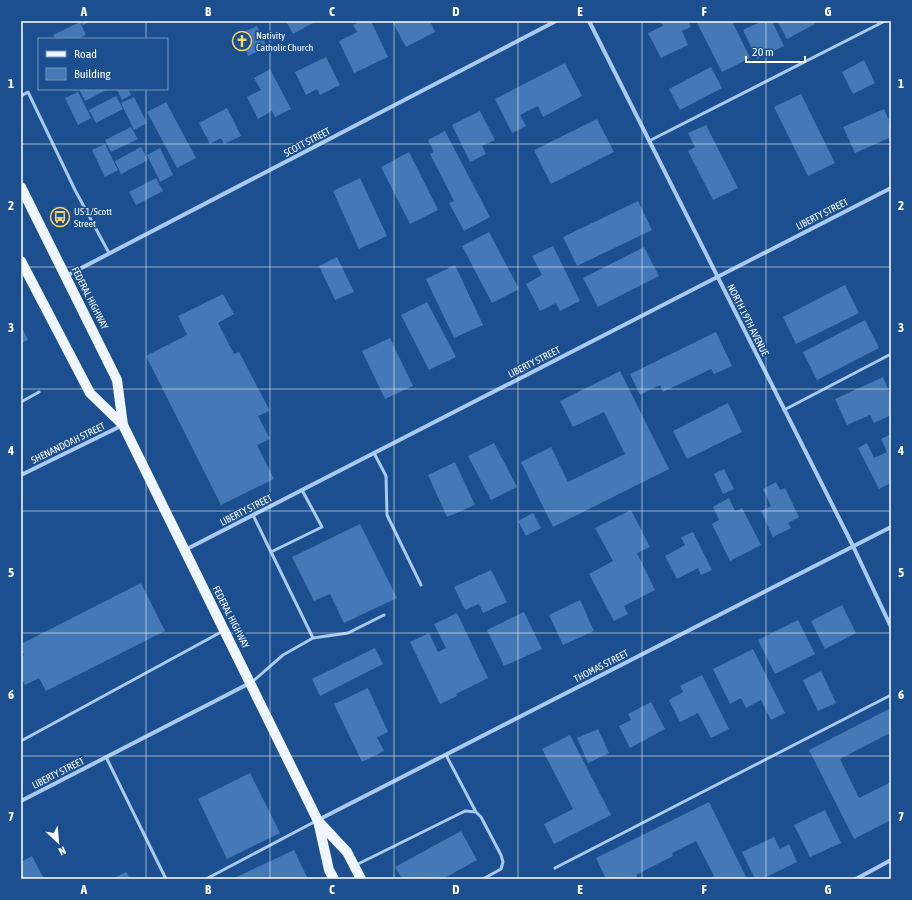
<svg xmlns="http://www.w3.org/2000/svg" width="912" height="900" font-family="'Asap Condensed',sans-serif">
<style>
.building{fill:#4478b7}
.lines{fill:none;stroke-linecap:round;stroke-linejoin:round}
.service{stroke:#a9c9ee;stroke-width:3}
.minor{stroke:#a9c9ee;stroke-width:4}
.primary{stroke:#f0f6ff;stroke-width:10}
.grid{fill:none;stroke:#fff;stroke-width:1;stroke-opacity:0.55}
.labels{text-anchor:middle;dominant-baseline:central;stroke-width:3.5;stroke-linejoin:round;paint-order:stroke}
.poi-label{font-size:10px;fill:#fff;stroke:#1b4f8f;text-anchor:start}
.street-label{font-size:10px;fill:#fff;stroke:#1b4f8f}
.neatline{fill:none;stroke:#fff;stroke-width:1.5}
.grid-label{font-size:13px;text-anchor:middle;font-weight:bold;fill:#fff}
</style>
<rect width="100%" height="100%" fill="#1b4f8f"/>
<path class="building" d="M81,21h10l-8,4z
M286,21h26l1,2 -20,11z
M361,21h10l17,36 -34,16 -15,-32 18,-9 -4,-7z
M392,21h38l5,11 -29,15z
M660,21h28l3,6 -9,4 6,14 -27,13 -13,-25 15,-7z
M696,21h36l18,37 -28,14z
M762,21h10l12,25 -27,13 -14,-29z
M777,21h36l2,3 -28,15z
M80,22l6,13 -8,4h-23l-2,-4z
M257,26l10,21 -19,9 -9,-22z
M326,57l14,28 -20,10 -3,-6 -11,6 -11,-23z
M864,60l11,23 -22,11 -11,-22z
M565,63l17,33 -39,21 -5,-11 -18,9 6,11 -14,7 -17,-34z
M711,67l11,21 -42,22 -11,-21z
M270,69l21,40 -16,8 -3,-6 -14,8 -11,-22 14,-7 -7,-12z
M79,89h29l-23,12z
M117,89h11l3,6 -9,5z
M78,92l13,26 -13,7 -13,-27z
M801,94l34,69 -27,13 -34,-69z
M116,96l7,13 -27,14 -7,-13z
M134,97l13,26 -13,7 -13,-27z
M166,102l30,56 -19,10 -30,-56z
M227,108l14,28 -17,8 -3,-6 -11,6 -11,-21z
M884,109l7,16v12l-36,16 -12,-26z
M480,111l15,29 -13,6 4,8 -16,8 -18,-37z
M597,119l17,33 -63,32 -17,-34z
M706,125l32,63 -25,12 -25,-49 7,-4 -7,-14z
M131,127l7,12 -27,13 -6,-12z
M445,131l45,86 -26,14 -15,-28 5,-2 -24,-47 4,-2 -6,-12z
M105,144l13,26 -13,7 -13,-27z
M141,147l7,13 -27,14 -6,-13z
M160,148l13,27 -13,7 -13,-27z
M409,152l29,58 -28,14 -29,-57z
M156,178l7,13 -27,14 -7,-13z
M360,178l27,58 -28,13 -26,-58z
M638,201l14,29 -75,36 -14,-29z
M489,232l30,57 -27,14 -30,-57z
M553,246l27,55 -20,10 -4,-8 -16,8 -14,-27 16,-9 -10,-19z
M644,247l15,29 -61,31 -15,-29z
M337,257l17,35 -19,8 -16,-34z
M455,265l28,60 -29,13 -28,-59z
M845,285l14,28 -63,31 -13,-27z
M223,294l11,20 -16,9 16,31 5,-2 31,59 -12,5 12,23 -13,6 17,34 -53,26 -75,-149 41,-21 -9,-19z
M427,302l29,55 -27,13 -28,-55z
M865,320l14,28 -62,32 -14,-28z
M21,326l7,14 -7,3z
M716,332l16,34 -18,8 -3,-5 -48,23 -3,-7 -20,10 -10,-21z
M390,338l23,48 -28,13 -23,-48z
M620,371l49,98 -116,58 -32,-65 30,-15 17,35 57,-28 -21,-42 -31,15 -13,-26z
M883,377l8,19v19l-17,8 -4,-8 -23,10 -12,-26z
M728,403l14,29 -55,27 -14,-28z
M891,434v49l-12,6 -21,-41 9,-5 7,15 13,-6 -6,-13z
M494,443l23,44 -26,13 -23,-44z
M455,462l20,43 -28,12 -19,-42z
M724,469l10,20 -11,5 -9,-20z
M776,482l4,8 5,-2 14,29 -11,6 3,5 -18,9 -12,-26 10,-5 -8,-17z
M729,498l6,13 7,-3 19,37 -31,16 -18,-37 7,-4 -6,-13z
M631,510l19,37 -13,6 18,37 -31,16 4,8 -14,7 -25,-47 24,-13 -18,-33z
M533,513l8,15 -15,8 -8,-15z
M360,524l37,74 -53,25 -14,-29 -16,7 -22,-44z
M693,532l19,38 -11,5 -3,-7 -21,11 -12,-23 20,-11 -4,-8z
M491,570l16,32 -24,11 -4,-9 -14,6 -11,-23z
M141,583l24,48 -119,60 -7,-13 -14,7 -4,-8v-21l3,-1 -3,-4v-7z
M580,600l14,31 -31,14 -14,-30z
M842,605l14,28 -31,16 -14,-28z
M524,612l18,37 -38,17 -17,-36z
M457,613l31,65 -32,16 1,2 -17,8 -30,-62 19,-9 9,19 8,-4 -12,-24z
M798,620l17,34 -40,20 -17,-34z
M375,648l8,16 -63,32 -8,-17z
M753,649l32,64 -14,7 -10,-20 -15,8 -5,-10 -11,6 -17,-35z
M821,671l15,32 -18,8 -15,-31z
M702,675l27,54 -18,9 -13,-25 -18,9 -11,-22 14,-8 -3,-6z
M368,688l20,44 -11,5 7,14 -22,11 -28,-58z
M651,702l14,27 -35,19 -11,-22 12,-6 -3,-6z
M891,708v32l-3,-6 -48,25 19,39 32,-16v38l-37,19 -45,-89z
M598,729l11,24 -21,10 -11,-25z
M570,735l41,80 -57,29 -10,-20 29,-15 -31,-60z
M250,773l30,60 -53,26 -29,-60z
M709,802l38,77h-39l6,-3 -18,-35 -24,12 1,3 -37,19 2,4h-32l-10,-21z
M825,810l16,33 -31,14 -16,-32z
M461,831l16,29 -34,19h-41l-7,-12z
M774,837l6,12 9,-5 8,18 -35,17h-7l-13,-27z
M294,850l14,29h-76z
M32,856l12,23h-23v-17z
M126,872l4,7h-18z"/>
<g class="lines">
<path class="service" d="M21,96l7,-4 47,98 34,63
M649,141l236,-120
M21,402l18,-10
M784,410l107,-56
M374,453l12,23 1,39 34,70
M253,515l18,37
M313,638l35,-5 36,-18
M251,683l32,-28 30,-17 -42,-86 51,-25 -20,-37
M21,741l202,-110
M446,755l30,57
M106,757l60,122
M356,865l109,-54 11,1 5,5 20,38 2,7 -2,7 -18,10
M555,868l336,-173
M206,879l110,-58"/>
<path class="minor" d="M589,21l264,525 38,81
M66,276l490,-255
M21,475l102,-50
M185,550l706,-362
M21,801l229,-118
M318,820l573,-293
M856,879l35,-19"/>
<path class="primary" d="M21,187l96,193 6,45 195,396 11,49 5,9
M21,261l69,132 33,32
M319,822l28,30 14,27"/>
</g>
<path class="grid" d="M146,21v18M270,21v858M394,21v858M518,21v858M642,21v858M766,21v858M146,89v790M21,144h870M21,267h870M21,389h870M21,511h870M21,633h870M21,756h870"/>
<defs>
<symbol id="church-ring" viewBox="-11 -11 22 22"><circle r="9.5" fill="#1b4f8f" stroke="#ffd166" stroke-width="1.5"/><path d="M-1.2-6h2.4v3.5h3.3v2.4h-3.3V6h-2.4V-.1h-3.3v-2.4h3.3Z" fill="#ffd166"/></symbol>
<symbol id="bus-ring" viewBox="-11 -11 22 22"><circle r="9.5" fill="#1b4f8f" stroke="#ffd166" stroke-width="1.5"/><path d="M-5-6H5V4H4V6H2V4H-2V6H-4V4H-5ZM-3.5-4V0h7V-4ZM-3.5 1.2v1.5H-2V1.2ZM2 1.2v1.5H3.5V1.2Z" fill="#ffd166"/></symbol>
</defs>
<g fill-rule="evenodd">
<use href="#church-ring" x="231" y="30" width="22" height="22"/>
<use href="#bus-ring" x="49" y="206" width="22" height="22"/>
</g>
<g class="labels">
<g class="poi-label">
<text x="256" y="35">Nativity<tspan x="256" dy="12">Catholic Church</tspan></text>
<text x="74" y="211">US 1/Scott<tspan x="74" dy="12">Street</tspan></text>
</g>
<g class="street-label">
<text transform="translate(307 142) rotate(-28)">SCOTT STREET</text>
<text transform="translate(822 214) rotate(-27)">LIBERTY STREET</text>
<text transform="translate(90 298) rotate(63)">FEDERAL HIGHWAY</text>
<text transform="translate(748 320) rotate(63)">NORTH 19TH AVENUE</text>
<text transform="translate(534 362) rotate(-27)">LIBERTY STREET</text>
<text transform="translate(68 443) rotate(-26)">SHENANDOAH STREET</text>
<text transform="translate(246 510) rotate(-27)">LIBERTY STREET</text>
<text transform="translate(231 617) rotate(63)">FEDERAL HIGHWAY</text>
<text transform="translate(601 666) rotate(-27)">THOMAS STREET</text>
<text transform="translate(58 773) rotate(-27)">LIBERTY STREET</text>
</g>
</g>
<rect width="912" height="900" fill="none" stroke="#1b4f8f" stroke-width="44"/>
<rect x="38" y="38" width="130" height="52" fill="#1b4f8f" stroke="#7695bc"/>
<rect x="46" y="51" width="20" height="6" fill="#f0f6ff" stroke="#7695bc"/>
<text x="74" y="58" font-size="12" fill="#ffffff">Road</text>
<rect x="46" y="68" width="20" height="12" fill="#4478b7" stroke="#7695bc"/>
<text x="74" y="78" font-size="12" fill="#ffffff">Building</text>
<g transform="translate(58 842) rotate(154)" stroke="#1b4f8f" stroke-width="3" paint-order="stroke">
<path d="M0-3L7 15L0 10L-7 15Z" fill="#ffffff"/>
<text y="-6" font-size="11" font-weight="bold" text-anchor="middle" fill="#ffffff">N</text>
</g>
<path d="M746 56v6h59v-6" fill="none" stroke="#ffffff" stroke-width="2"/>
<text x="752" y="56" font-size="12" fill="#ffffff" stroke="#1b4f8f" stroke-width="3" paint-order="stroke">20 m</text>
<rect x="22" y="22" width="868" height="856" class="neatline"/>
<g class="grid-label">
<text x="84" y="16">A</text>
<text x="208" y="16">B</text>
<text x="332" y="16">C</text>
<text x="456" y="16">D</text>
<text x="580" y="16">E</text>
<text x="704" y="16">F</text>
<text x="828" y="16">G</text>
<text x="11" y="88">1</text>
<text x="901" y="88">1</text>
<text x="11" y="210">2</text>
<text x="901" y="210">2</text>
<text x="11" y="332">3</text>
<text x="901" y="332">3</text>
<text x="11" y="455">4</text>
<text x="901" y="455">4</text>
<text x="11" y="577">5</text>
<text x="901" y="577">5</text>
<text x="11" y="699">6</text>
<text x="901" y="699">6</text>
<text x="11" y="821">7</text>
<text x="901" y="821">7</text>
<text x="84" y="894">A</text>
<text x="208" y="894">B</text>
<text x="332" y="894">C</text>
<text x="456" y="894">D</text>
<text x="580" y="894">E</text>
<text x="704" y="894">F</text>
<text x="828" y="894">G</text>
</g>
</svg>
